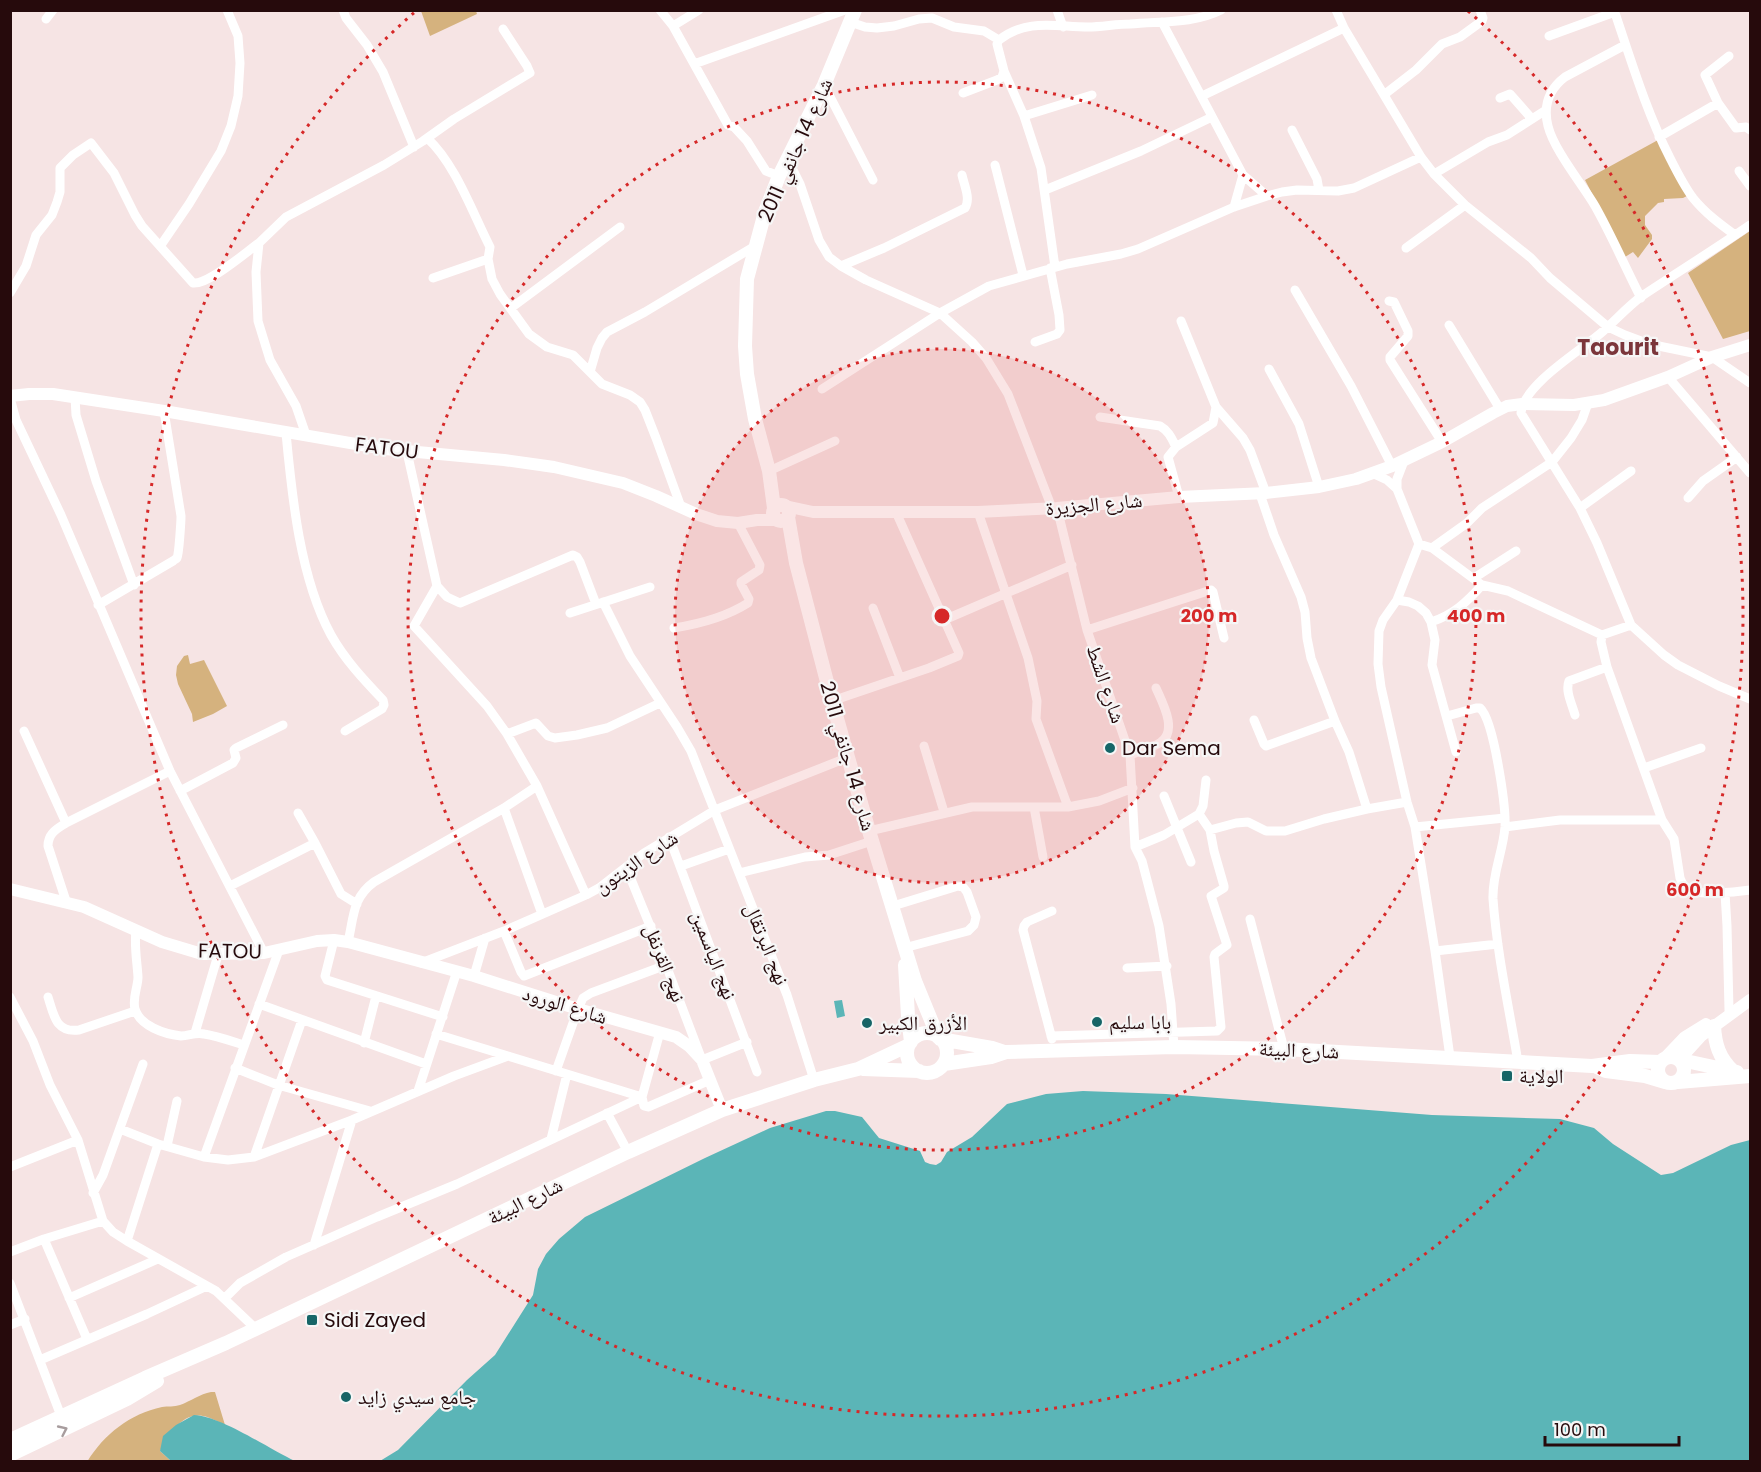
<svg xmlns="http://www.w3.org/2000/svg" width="1761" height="1472" font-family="Poppins,'Noto Naskh Arabic',sans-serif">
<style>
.green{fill:#d5b27e}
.water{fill:#5bb5b7}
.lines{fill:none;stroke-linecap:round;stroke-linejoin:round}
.minor{stroke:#fff;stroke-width:9}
.tertiary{stroke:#fff;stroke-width:12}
.secondary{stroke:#fff;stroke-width:14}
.oneway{stroke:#a89d9e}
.ring{fill:none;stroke:#d62828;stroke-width:3;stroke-dasharray:3 6}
.poi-dot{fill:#166567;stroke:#f6f6f6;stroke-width:2}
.labels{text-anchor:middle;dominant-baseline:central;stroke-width:4.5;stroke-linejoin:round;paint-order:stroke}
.street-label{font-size:20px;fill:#260a0c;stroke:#f6f6f6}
.poi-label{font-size:20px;fill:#260a0c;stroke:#f6f6f6;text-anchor:start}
.quarter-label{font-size:22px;font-weight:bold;fill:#7b363b;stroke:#f6f6f6}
.centre{fill:#d62828;stroke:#f6f6f6;stroke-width:3}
.ring-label{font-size:18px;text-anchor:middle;font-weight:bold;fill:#d62828;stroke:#f6f6f6;stroke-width:4.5;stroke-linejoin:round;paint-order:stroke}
</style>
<rect width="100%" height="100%" fill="#f6e4e4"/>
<path class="green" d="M421,11h55l1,3 -47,22z
M1658,140l29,56 -4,2 -19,1v3l-6,1 -13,13v9l7,10v4l-14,19 -5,-6 -8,5 -40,-77z
M1750,231v100l-27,8 -35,-66z
M188,655l2,9 14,-4 23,46 -14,8 -20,8 -1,-8 -14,-30 -2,-9 1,-9 7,-10z
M211,1392h4l10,33c-7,-3 -15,-8 -22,-9 -22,-4 -34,20 -43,35l11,10 -84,1c17,-28 43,-48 75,-55 6,-1 12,0 18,-2 11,-4 20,-11 31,-13z"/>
<path class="water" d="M842,1000l3,16 -8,2 -3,-17z
M1083,1091l83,3 266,21 128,4 34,9 19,16 48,31 12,-2 58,-28 19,-5v321h-1370l18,-11 69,-70 28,-25 38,-60 5,-26 8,-15 13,-15 26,-22 120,-59 65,-30 56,-17h9l27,6 17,21 41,13 5,11 5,2 6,1 5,-3 6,-10 25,-15 35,-33 39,-10z
M194,1415c27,1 75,34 101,46h-124l-11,-10 3,-15 13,-11z"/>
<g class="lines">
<path class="minor" d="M343,10l3,8 21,27 16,27 31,75
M660,10l13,16 55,99 6,2 13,14 19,30 13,5
M1057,10l6,17
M1336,10l8,18 77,129 13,17 31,31 66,53 19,20 58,49 17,8 24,9 63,13 38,26
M1614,10c17,50 32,101 56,148 7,14 14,28 23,40 12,15 27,26 42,37
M46,19l7,-9
M850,22l15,5 12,1 17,-2 25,-7 13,-1 22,9 30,4 15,9
M1162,22l81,153 24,21
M673,26l26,-16
M1549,36l66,-24
M1625,45l-60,32c-17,13 -22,29 -17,49 6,24 34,58 47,80 17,30 30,61 46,92
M694,64l151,-54
M1004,71l20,45
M824,85l49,95
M963,93l34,-13 5,-3 2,-6 -7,-27 2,-4c28,-22 57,-13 89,-13 14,0 28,-3 42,-3 31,-3 63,0 91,-14
M1385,94l31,-24 26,-26 18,-7 22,-16 1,-3 -3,-8
M1202,96l142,-68
M1500,98l10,-4 22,25
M1718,103l-13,-28 24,-19
M1292,130l25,49 2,11
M1659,137l59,-34 18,25 10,-1 4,3
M427,138c28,25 46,76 63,109l-2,12 4,20 8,15 29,40 18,13 26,8 29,29 28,11 10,7 5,8 11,28 25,69
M787,158l13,26 19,56 10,17 12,9 25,14 74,33 32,29 14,16 22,36 44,114
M995,165l28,110
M1739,171l11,15
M1434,174l54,-32 19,-7 39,-25
M1045,190l96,-39 71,-34
M1234,207l9,-32
M1750,225c-35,24 -72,47 -108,71 -15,11 -27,25 -41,37 -21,18 -78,52 -80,80l59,95 17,35 34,82 33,30 14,10 41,21 31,13
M161,245l28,-41 32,-53 10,-25 7,-30 2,-33 -2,-27 -11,-26
M1406,248l59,-43
M841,266l43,-18 81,-40c6,-9 -1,-23 -3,-33
M1055,267l-14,-99 -17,-52 68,-21
M433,278l55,-19
M1295,290l56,96 41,80
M10,293l16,-27 10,-31 16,-20 5,-13 3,-10v-24l13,-13 18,-12 23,30 21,42 7,11 51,57c15,2 52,-30 66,-40
M1389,301l5,1 14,29v5l-18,21v3l52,82
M511,308l109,-81
M1449,325l51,84
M1035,342l22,-8 3,-4 -1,-15 -9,-47
M1269,369l30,55 20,63
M590,372l7,-24 5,-10 5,-6 38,-20 110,-66
M1668,377l82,96
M822,389l118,-76 49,-27 78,-22 54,-10 17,-5 96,-42 33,-11 15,-4 15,-2 41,1 16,-3 67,-31
M75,397l1,18 20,66 38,104
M10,398l6,22 45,95 109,256 94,182
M1216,407l27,31 7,12 16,43
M1100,417l60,9c9,5 12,13 16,21
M286,433c6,64 14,145 45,202 14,25 33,45 52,65l1,5 -2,4 -37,22
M306,435l-10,-29 -26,-46 -12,-39 -2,-49 3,-29 27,-26 98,-52 39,-24 31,-22 76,-46 -3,-7 -24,-37
M407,452l30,134
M1404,461l-7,18v10l22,55 -22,56 -14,20 -4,11 -1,33 3,23 26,115 8,25 20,124 15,106
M769,471l66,-30
M1374,474l13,6 10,9
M1260,494l14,41 27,62 4,15 2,26 4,20 24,63 14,31 18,57
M1179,497l-11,-40 8,-10 37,-24 3,-16 -35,-86
M1688,498l15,-17 34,-24
M1057,508l30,122 43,125 5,92 7,14 17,65 12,78 3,43
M1580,508l51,-37
M978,512l50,146 9,43 -1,18 32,88
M1419,544l13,4 50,37 26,6 94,44 29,-10
M1432,548l35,-25 15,-15 70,-46 19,-24 11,-18 6,-17
M1474,578l42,-27
M1397,600l12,2 9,4 8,7 5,9 4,18 -3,25 24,87
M603,602l27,54 47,71 14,24 96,244 27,85
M98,605l75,-44c1,-1 3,-2 4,-3 2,-4 4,-37 4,-42l-17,-105
M873,608l27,70
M570,613l80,-26
M944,620l128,-55
M1431,622c22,-7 36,-20 51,-37
M674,628c25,-4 52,-11 74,-25l1,-4 -8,-15v-2l18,-12 1,-5 -22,-42
M1087,630l124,-40 2,2 11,46
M1602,635l-1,7 6,25 55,153 12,19 6,39 5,11c12,7 51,3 65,1
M832,701l97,-33 29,-12 1,-3 -63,-141
M1575,715c-3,-11 -10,-24 -6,-34l38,-14
M1447,716l29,-8h4c14,12 26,99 25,119 -2,25 -13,47 -12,72 4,55 16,109 25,163
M1254,720l10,24 2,2 69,-25
M24,731l42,92
M507,734l29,-11 12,13 7,2 22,-3 30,-7 53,-25
M924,746l20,66
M1130,755c10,-4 23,-7 31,-13 17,-12 1,-40 -5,-54
M1644,768l57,-20
M180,791l53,-28 3,-5 -2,-8 2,-2 47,-23
M1164,796l27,66
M1034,807l9,50
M504,808l38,106
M298,813l17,30 26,51 16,10
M1199,814l4,-8 3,-26
M1415,827l90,-9
M1505,827l55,-7h102
M869,831l103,-24h96l31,-6 34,-13
M669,837l88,235
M1135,847l29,-12 35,-21 11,16 26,-7 12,-1 18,9h19l39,-12 43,-10 40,-7
M681,866l48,-17
M626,867l40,98 36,95 45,-18
M739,873l66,-16 24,-2 43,-14
M230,886l85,-43
M1725,893l2,33 2,84 2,4
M586,895l-49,-109 -30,-52 -20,-28 -73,-80 23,-40 10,11 13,6 113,-48 4,2 3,5 16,42
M66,901l-18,-55c0,-13 9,-17 18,-23l104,-52
M893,906l65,-20 5,1 4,5 9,25 -2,8 -6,6 -64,17
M1052,911l-25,11 -3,4 -1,4 29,109
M1250,919l34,130
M136,930c-2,17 1,30 2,47 0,10 -6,21 -3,32 5,17 29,25 46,27 8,0 14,-4 23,-2 13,2 27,7 40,11
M504,931l17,41 3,4 127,-50
M334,940l-9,36 2,4 116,37
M348,942c6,-25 4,-44 26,-60l130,-74 33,-22
M1435,951l63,-7
M421,963l83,-32 82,-36 13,-7 45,-35 71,-43 134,-53
M1127,968l40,-2
M474,976l11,-38
M10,997l23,44 17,44 28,55 25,81 10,11 14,9 89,50 40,38
M48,997c6,19 8,36 31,33l56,-19
M259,1004l167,60
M660,1032l-18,65 2,9 4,1 62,-27
M195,1033l23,-78
M436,1034l72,22
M1051,1036l166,-5 4,-4 -7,-70 1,-3 12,-9 -16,-49 13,-8v-2l-10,-35 -4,-21
M364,1043l12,-47
M235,1068l43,17 92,26
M556,1071l22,-62 5,-11 8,-5 75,-28
M418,1091l39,-120
M607,1113l21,39
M120,1129l38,15 46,13 24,3 26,-3 98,-37 102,-44 54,-20 134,41
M551,1139l16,-65
M167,1146l10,-45
M204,1157l75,-207
M254,1157l48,-137
M10,1167l68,-27
M93,1193l10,-18 40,-111
M44,1239l43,100
M127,1241l31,-97
M314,1245l38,-125
M10,1252l34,-13 59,-18
M10,1283l51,133
M69,1298l89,-39
M225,1298l15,-15 46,-26 91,-40 80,-33 185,-87
M10,1325l15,-6
M40,1360l107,-46 60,-28"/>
<path class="tertiary" d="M10,396l19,-2h24l111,17 221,38 119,11 50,7 69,16 33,13 40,18 21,7 21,2 19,-3h20
M785,506l28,6h165l79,-4 122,-11 87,-4 53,-6 37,-8 36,-13 50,-24 51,-29 14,-7 15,-2 52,1 30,-5 64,-23 44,-20 38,-12
M10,889l74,18 78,35 40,12 62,-1 53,-12 17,-1 14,2 126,34 104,33 98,28 13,9 13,14 20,50
M1665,1058l20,-21 21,-13
M1680,1059l21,-23 49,-36"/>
<path class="secondary" d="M773 513a8 8 0 1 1 16 0a8 8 0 1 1-16 0Z
M774,508l-5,-37 -14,-52 -8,-45 -2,-28 2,-67 18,-67 14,-36 45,-91 31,-75
M788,517l8,46 36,138 37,130 46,150 23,56
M905,965l3,51 3,26
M1714,1026c1,18 5,32 19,45
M907 1053a20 20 0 1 1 40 0a20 20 0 1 1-40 0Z
M940,1039l52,9 12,4
M1658 1070a13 13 0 1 1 26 0a13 13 0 1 1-26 0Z
M1681,1060l56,12
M944,1064l47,-7 15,-5 168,-5 110,2 308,17 38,-5 30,1
M1597,1067l9,4 39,5 20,6
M863,1069l56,2
M1678,1082l72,-6
M10,1440l135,-62 81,-35 402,-191 94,-42 92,-30 44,-11 51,-24
M10,1455l117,-56 30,-18"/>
</g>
<defs><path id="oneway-chevron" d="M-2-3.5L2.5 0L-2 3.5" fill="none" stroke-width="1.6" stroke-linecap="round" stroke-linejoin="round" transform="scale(1.5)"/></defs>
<use class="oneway" href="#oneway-chevron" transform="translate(63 1430) rotate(-25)"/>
<circle cx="942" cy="616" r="267" fill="#d62828" fill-opacity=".12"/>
<g class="ring">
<circle cx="942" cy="616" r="267"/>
<circle cx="942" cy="616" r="534"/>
<path d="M1468 11A801 801 0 1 1 416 11"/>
</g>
<g class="poi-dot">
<circle cx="1110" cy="748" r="6"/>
<circle cx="1097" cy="1022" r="6"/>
<circle cx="867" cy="1023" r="6"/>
<rect x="1501" y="1070" width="12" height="12" rx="3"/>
<rect x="306" y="1314" width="12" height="12" rx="3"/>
<circle cx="346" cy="1397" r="6"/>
</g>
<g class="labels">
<g class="street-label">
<text transform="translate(795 150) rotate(-66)">شارع 14 جانفي 2011</text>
<text transform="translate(387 448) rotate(7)">FATOU</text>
<text transform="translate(1094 504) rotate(-5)">شارع الجزيرة</text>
<text transform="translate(1106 684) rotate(71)">شارع الشط</text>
<text transform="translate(848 756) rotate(74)">شارع 14 جانفي 2011</text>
<text transform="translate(636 862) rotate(-34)">شارع الزيتون</text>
<text transform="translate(767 944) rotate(68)">نهج البرتقال</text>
<text transform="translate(230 951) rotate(1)">FATOU</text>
<text transform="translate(714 955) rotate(69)">نهج الياسمين</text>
<text transform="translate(665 963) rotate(69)">نهج القرنفل</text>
<text transform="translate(565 1005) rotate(17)">شارع الورود</text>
<text transform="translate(1299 1050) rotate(2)">شارع البيئة</text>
<text transform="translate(525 1201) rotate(-26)">شارع البيئة</text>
</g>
<g class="poi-label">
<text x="1122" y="748">Dar Sema</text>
<text x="1109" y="1022">بابا سليم</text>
<text x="879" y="1023">الأزرق الكبير</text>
<text x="1519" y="1076">الولاية</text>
<text x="324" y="1320">Sidi Zayed</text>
<text x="358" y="1397">جامع سيدي زايد</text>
</g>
<g class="quarter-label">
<text x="1618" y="347">Taourit</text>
</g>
</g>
<circle cx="942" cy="616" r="9" class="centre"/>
<g class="ring-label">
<text x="1209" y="622">200 m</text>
<text x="1476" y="622">400 m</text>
<text x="1695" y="896">600 m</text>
</g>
<rect width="1761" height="1472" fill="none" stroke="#260a0c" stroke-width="24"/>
<path d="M1545 1436v9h134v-9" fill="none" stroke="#260a0c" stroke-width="3"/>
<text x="1554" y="1436" font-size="18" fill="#260a0c" stroke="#f6f6f6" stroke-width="4.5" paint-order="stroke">100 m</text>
</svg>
